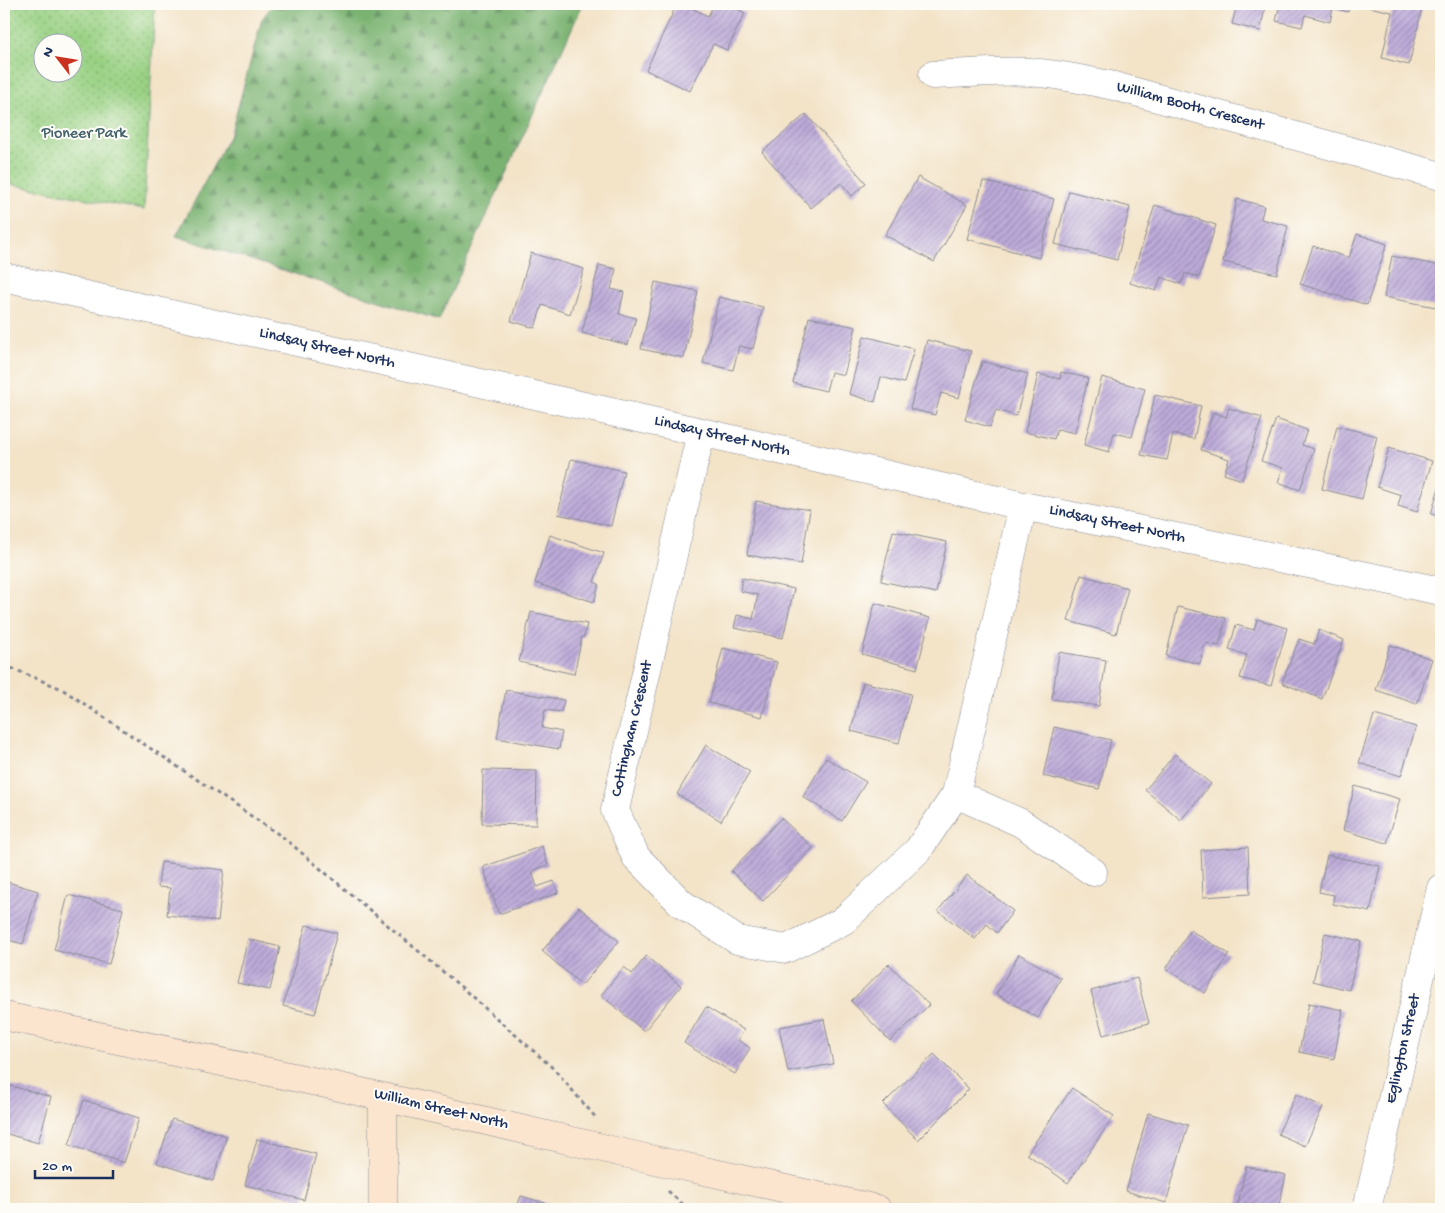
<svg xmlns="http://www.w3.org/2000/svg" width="1445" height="1213" font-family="'Gochi Hand',sans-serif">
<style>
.grass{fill:url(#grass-dots);stroke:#5a8070;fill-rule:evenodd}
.forest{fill:url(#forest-firs);stroke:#4a7168}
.building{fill:url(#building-hatch)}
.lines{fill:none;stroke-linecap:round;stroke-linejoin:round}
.street-casing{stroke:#878992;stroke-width:29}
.secondary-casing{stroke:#878992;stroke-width:29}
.path{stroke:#878992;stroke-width:3;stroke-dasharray:4 4;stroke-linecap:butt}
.street{stroke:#fff;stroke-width:28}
.secondary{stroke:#fce5cf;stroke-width:28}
.labels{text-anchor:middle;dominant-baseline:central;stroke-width:4;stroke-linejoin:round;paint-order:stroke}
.street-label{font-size:16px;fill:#1b2f5e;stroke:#fdfcf7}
.park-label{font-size:16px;fill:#416069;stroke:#fdfcf7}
</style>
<defs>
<pattern id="grass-dots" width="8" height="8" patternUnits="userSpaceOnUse" patternTransform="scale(1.25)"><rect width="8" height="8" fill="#99d183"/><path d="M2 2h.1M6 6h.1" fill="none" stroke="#7caa6e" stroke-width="1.8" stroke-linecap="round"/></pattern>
<pattern id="forest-firs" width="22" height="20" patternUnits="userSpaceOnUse" patternTransform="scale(1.25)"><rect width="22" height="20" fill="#7ab371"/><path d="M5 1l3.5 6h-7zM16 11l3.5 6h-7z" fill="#639260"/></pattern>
<pattern id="building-hatch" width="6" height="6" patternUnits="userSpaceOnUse" patternTransform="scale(1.25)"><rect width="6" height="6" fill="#bdaad9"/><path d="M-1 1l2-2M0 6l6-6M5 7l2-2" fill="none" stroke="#998bb3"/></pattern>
</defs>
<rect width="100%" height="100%" fill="#fdfcf7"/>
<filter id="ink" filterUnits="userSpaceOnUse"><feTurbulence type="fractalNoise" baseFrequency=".02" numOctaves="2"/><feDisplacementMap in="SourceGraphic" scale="10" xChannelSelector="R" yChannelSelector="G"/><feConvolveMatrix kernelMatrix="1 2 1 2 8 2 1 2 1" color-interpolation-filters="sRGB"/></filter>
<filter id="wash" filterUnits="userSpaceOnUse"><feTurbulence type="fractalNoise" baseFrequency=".0096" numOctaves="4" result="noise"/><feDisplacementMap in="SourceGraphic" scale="20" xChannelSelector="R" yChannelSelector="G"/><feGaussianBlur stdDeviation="1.12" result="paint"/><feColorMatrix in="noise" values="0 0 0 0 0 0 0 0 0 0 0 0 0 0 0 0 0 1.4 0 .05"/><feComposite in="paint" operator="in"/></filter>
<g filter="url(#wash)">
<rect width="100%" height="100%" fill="#f3e3c7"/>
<path class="grass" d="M4,4h151l-11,206 -140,-27zM42,42h30v30h-30z"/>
<path class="forest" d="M273,4h310l-144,316 -263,-84 55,-103 31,-114z"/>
<g id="blocks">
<path class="building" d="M677,4h6l25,12 6,-12h13l18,9 -18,37 -14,-6 -23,47 -44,-21z
M1237,4h29l-6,27 -28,-7z
M1280,4h70l-2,8 -15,-4 -3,14 -25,-7 -3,12 -26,-6z
M1364,4h59l-14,61 -27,-7 10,-46 -28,-6z
M806,114l60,69 -14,13 -11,-13 -30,25 -49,-56z
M918,177l49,28 -33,57 -49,-27z
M983,181l71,18 -15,59 -72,-19z
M1069,191l61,16 -13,53 -62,-16z
M1237,199l27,7 -3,13 27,7 -11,48 -54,-12z
M1155,205l61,20 -17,52 -14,-4 -4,11 -20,-7 -5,14 -26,-8z
M1357,234l30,10 -20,61 -67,-21 13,-38 36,12z
M531,253l53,16 -14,45 -28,-9 -7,23 -24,-7z
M1392,256l49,10v42l-57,-11z
M599,265l17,4 -5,20 13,3 -5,22 17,4 -8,27 -46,-12z
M655,282l43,9 -14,67 -43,-9z
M719,297l44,10 -10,42 -14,-3 -6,24 -30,-7z
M809,317l47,10 -12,48 -13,-3 -5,19 -33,-8z
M864,336l50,13 -10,34 -23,-6 -6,25 -26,-8z
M927,340l44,11 -12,47 -18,-5 -6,22 -25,-6z
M982,361l46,13 -12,42 -20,-6 -6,17 -25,-7z
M1061,372l27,6 -13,55 -18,-4 -3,10 -29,-7 13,-58 22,5z
M1102,377l43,12 -13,48 -18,-4 -5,19 -25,-7z
M1155,395l46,11 -7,33 -21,-5 -6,26 -26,-5z
M1229,408l33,10 -20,62 -18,-6 5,-15 -28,-9 12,-38 13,5z
M1276,419l31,11 -5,15 12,4 -14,41 -22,-8 5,-14 -22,-7z
M1337,426l40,10 -15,63 -40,-10z
M1389,448l43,13 -15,51 -19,-6 3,-11 -24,-8z
M571,459l53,12 -13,55 -53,-12z
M1441,481v36l-10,-3z
M756,501l54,9 -9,54 -54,-9z
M893,531l54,11 -11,51 -55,-12z
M550,535l54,18 -10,29 5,2 -5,18 -59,-19z
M1081,575l47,13 -12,46 -48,-13z
M742,578l52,11 -11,49 -49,-10 3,-13 16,4 5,-24 -18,-4z
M875,603l55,15 -13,51 -55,-15z
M1178,607l48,11 -7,28 -14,-3 -5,21 -34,-8z
M531,612l56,12 -3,13h-2l-8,37 -55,-12z
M1257,619l30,9 -16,58 -31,-8 7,-23 -18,-5 7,-25 18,5z
M1319,630l25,10 -22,59 -40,-16 17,-44 15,5z
M1390,645l42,14 -15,45 -41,-14z
M723,648l54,14 -15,55 -53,-14z
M1059,652l47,8 -7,46 -47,-7z
M863,682l48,12 -12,49 -48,-12z
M506,690l58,10 -3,12 -16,-2 -3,18 20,4 -3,17 -62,-11z
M1374,715l42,12 -15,49 -42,-13z
M1054,727l57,13 -12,49 -56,-13z
M706,745l44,27 -29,49 -44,-27z
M1175,754l36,30 -30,36 -36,-30z
M826,758l40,24 -24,39 -39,-24z
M483,770l54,1 -1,54 -54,-1z
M1355,786l45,13 -13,44 -44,-13z
M781,818l32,30 -50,53 -32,-30z
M542,846l6,19 -16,6 5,16 17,-6 4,12 -59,21 -16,-47z
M1248,847l2,47 -47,3 -2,-47z
M1327,855l53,11 -10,46 -37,-8 1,-9 -15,-3z
M161,862l63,8 -6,51 -51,-6 3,-27 -12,-1z
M967,875l46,36 -16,22 -10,-9 -12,15 -37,-28z
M4,881l34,10 -15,53 -19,-5z
M68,895l55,14 -14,55 -55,-14z
M579,907l40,34 -37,44 -40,-34z
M306,925l31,8 -22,81 -32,-8z
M1190,930l39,24 -24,39 -39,-24z
M1325,933l36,8 -12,49 -36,-9z
M248,939l32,8 -10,43 -33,-7z
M1019,954l42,24 -23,40 -42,-24z
M646,956l35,30 -37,45 -43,-36 23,-28 8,7z
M889,964l40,41 -39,36 -39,-40z
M1137,978l12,45 -46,12 -12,-44z
M1309,1003l34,7 -9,49 -35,-7z
M706,1007l38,23 -6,10 12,8 -15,26 -51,-31z
M824,1019l9,45 -45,8 -9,-45z
M934,1054l35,35 -51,51 -35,-36z
M4,1084l47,13 -13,46 -34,-10z
M1072,1088l42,28 -46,67 -41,-29z
M1296,1094l27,13 -18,39 -27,-12z
M84,1100l55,18 -15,45 -55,-18z
M1148,1113l40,12 -22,78 -40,-12z
M172,1119l55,17 -14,45 -56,-18z
M257,1139l59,15 -12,46 -59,-15z
M1246,1166l40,9 -8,34h-41z
M521,1196l38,11v2h-43z"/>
</g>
</g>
<g filter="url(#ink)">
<use href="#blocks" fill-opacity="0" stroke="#878992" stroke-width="1"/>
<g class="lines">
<defs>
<path id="street" d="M933,75c32,-1 65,-5 97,-3 28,2 56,8 84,14l327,90
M4,277l697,155 322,74 418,85
M701,432l-86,378 21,47 46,47 55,36 49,9 57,-28 75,-71 38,-56 67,-288
M956,794l65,29 72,49
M1367,1209l74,-321"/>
<path id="secondary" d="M4,1016l327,69 297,69 249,55
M383,1209v-112"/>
</defs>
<use href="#street" class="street-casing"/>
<use href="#secondary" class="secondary-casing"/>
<path class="path" d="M4,665l58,24 222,149 176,148 94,83 43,50
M668,1191l20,18"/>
<use href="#street" class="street"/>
<use href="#secondary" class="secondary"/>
</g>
</g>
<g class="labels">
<g class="street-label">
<text transform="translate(1190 107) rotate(15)">William Booth Crescent</text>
<text transform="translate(327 349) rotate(13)">Lindsay Street North</text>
<text transform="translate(722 437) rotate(13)">Lindsay Street North</text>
<text transform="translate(1117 525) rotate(12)">Lindsay Street North</text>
<text transform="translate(633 729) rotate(-77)">Cottingham Crescent</text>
<text transform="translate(1404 1049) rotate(-77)">Eglington Street</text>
<text transform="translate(441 1110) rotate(13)">William Street North</text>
</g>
<g class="park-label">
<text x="84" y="134">Pioneer Park</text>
</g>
</g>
<rect width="1445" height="1213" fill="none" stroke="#fdfcf7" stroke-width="20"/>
<g transform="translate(58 58) rotate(301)"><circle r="24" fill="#fdfcf7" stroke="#a3aaba"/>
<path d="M0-4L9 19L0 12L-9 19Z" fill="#c8321e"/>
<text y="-8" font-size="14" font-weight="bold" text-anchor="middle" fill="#1b2f5e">N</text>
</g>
<path d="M35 1170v8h78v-8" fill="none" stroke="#1b2f5e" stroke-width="2.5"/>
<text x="42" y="1170" font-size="15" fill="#1b2f5e" stroke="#fdfcf7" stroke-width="4" paint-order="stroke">20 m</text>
</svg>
